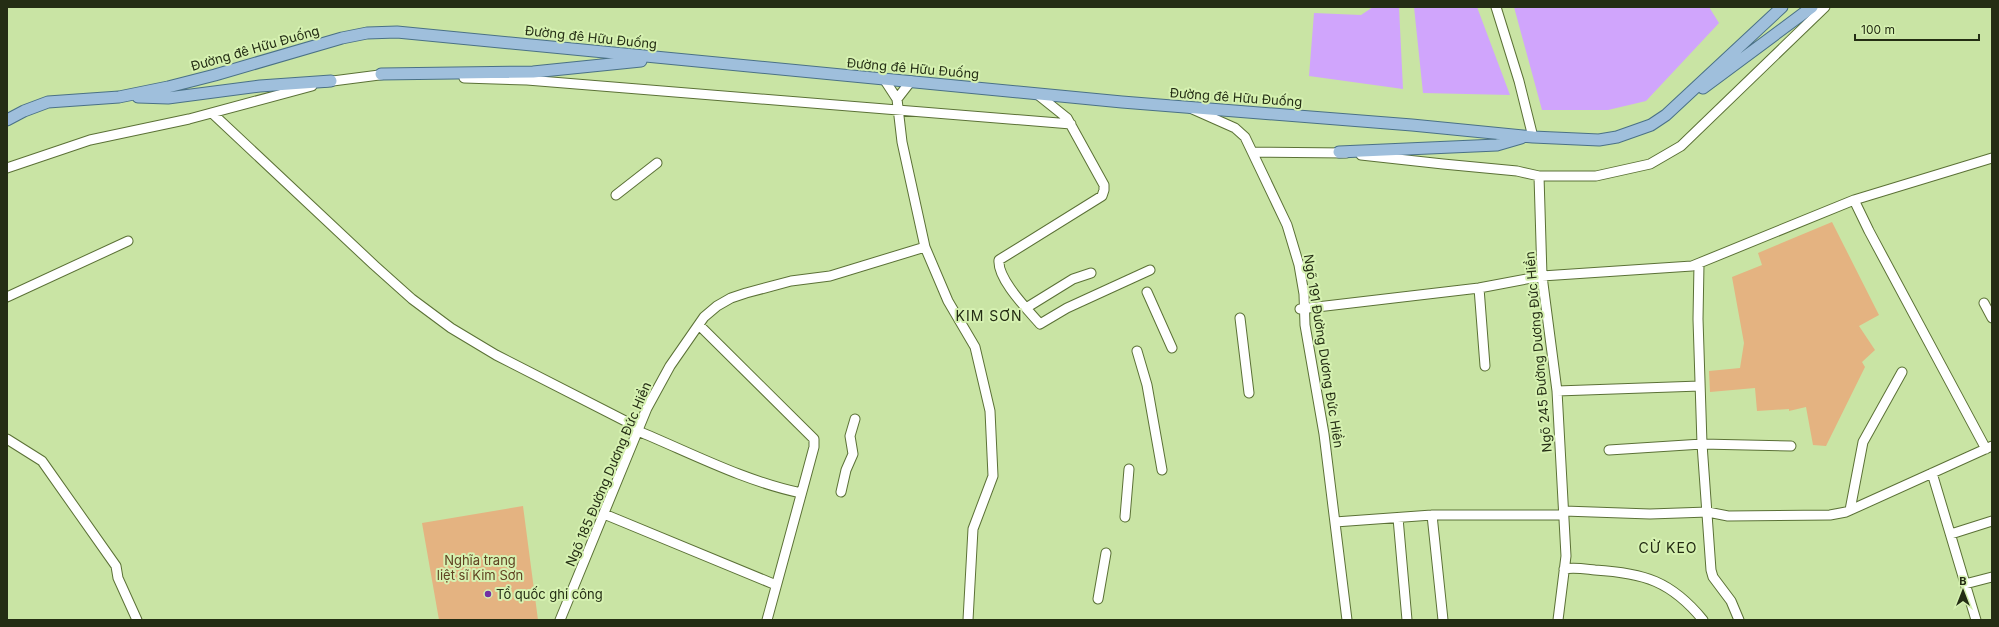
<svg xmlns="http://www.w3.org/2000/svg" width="1999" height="627" font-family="Inter,sans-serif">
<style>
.green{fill:#e4b381}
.water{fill:#d0a5fc}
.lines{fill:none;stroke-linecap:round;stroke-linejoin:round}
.minor-casing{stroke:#5b7136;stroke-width:11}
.major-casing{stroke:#4a7186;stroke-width:13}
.minor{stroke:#fff;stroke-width:9}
.major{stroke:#9fbfdc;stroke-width:11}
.poi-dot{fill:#7230a4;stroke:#d6f1b1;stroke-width:1.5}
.labels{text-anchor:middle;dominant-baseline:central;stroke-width:4;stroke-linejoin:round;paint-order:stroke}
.street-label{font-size:13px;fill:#242d14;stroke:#d6f1b1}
.park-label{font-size:13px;fill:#604221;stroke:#d6f1b1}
.poi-label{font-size:13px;fill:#242d14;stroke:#d6f1b1;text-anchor:start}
.neighbourhood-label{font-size:14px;letter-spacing:1px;fill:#242d14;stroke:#d6f1b1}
</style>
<rect width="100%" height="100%" fill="#c9e4a4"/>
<path class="green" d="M1832,222l47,93 -20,11 16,24 -13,12 3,5 -39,79 -13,-1 -7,-38 -17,4v-2l-32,2 -2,-23 -45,4 -1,-21 31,-3 4,-25 -12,-66 30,-12 -4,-12z
M523,506l15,114h-99l-17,-97z"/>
<path class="water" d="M1373,7h26l4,82 -94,-13 5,-63 47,2z
M1414,7h63l33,88 -87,-2z
M1514,7h195l10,16 -73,78 -38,9h-66z"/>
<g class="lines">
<defs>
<path id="minor" d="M1496,7l23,74 14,56
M464,78l63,2 544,44
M884,79l13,20 5,43 23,105 23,54 27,46 15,64 3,65 -20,53 -5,91
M325,82l62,-8
M1037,94l30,24 37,67v5l-2,6 -103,64c-2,19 29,50 41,64l27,-16 83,-38
M897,99l14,-18
M1190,108l45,20 10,9 42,88 12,40 5,29 1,31 19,109 23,186
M212,113l162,152 38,34 39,29 45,27 143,73
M1253,152l93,1
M1361,155l82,9 74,7 22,5h57l54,-12 31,-18 144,-139
M7,168l83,-28 99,-21 123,-33
M1539,176l3,100 15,115 9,165 -8,64
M616,195l41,-32
M1854,200l138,-42
M1699,264l-1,55 4,125 9,126 2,7 18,24 8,19
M1479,288l6,78
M1147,292l25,56
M7,297l121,-56
M1984,303l8,15
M1026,308l47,-29 18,-6
M1300,309l179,-21 63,-12 150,-10 162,-66 15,31 117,218
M1240,318l9,75
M699,325l115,114v8l-10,37 -37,136
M1137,351l10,34 15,85
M1557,391l143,-5
M638,431c53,22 106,50 163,62
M7,439l35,22 74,105 2,12 19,42
M1609,450l93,-6 89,2
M1932,473l44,147
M841,492l5,-22 7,-16 -3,-18 5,-17
M1850,510l13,-68 39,-70
M1564,511l86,3 58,-2 20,4 102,-1 16,-3 146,-66
M604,514l172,71
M1432,515l11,105
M1125,517l4,-48
M1398,518l9,102
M1335,522l97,-7h132
M1951,534l41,-13
M1564,569c10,-2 21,0 31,1 49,3 76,11 108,50
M1965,584l27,-7
M1098,599l8,-46
M560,620l87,-212 23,-42 34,-49 13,-11 14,-8 15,-5 45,-12 39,-5 95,-29"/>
<path id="major" d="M381,74l152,-2 108,-11
M1703,88l109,-81
M138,97l30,1 92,-12 71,-5
M7,120l17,-9 24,-9 71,-5 49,-10 47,-12 127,-37 25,-5 30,-1 725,70 290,23 121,12 66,3 18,-3 34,-12 15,-10 116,-108
M1339,152l158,-7 24,-7"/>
</defs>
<use href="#minor" class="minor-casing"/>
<use href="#major" class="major-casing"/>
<use href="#minor" class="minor"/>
<use href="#major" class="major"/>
</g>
<circle class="poi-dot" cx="488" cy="594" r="4"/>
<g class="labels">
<g class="street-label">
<text transform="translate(591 37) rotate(6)">Đường đê Hữu Đuống</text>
<text transform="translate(255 48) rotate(-16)">Đường đê Hữu Đuống</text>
<text transform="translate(913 68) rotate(5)">Đường đê Hữu Đuống</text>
<text transform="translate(1236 97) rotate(4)">Đường đê Hữu Đuống</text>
<text transform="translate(1324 351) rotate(81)">Ngõ 191 Đường Dương Đức Hiền</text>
<text transform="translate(1538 352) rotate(-95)">Ngõ 245 Đường Dương Đức Hiền</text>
<text transform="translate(608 474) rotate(-67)">Ngõ 185 Đường Dương Đức Hiền</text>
</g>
<g class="park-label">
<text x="480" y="560">Nghĩa trang<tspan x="480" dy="15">liệt sĩ Kim Sơn</tspan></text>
</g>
<g class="poi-label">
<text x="496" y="594">Tổ quốc ghi công</text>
</g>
<g class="neighbourhood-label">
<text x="989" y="315">KIM SƠN</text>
<text x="1668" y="547">CỪ KEO</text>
</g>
</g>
<rect width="1999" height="627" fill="none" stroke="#242d14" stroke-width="16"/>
<g transform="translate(1963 591)" stroke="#d6f1b1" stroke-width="3" paint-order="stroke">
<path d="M0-3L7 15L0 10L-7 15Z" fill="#242d14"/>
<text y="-6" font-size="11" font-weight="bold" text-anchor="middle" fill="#242d14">B</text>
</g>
<path d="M1855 34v6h124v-6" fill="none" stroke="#242d14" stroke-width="2"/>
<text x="1861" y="34" font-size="12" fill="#242d14" stroke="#d6f1b1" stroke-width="3" paint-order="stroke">100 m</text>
</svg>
